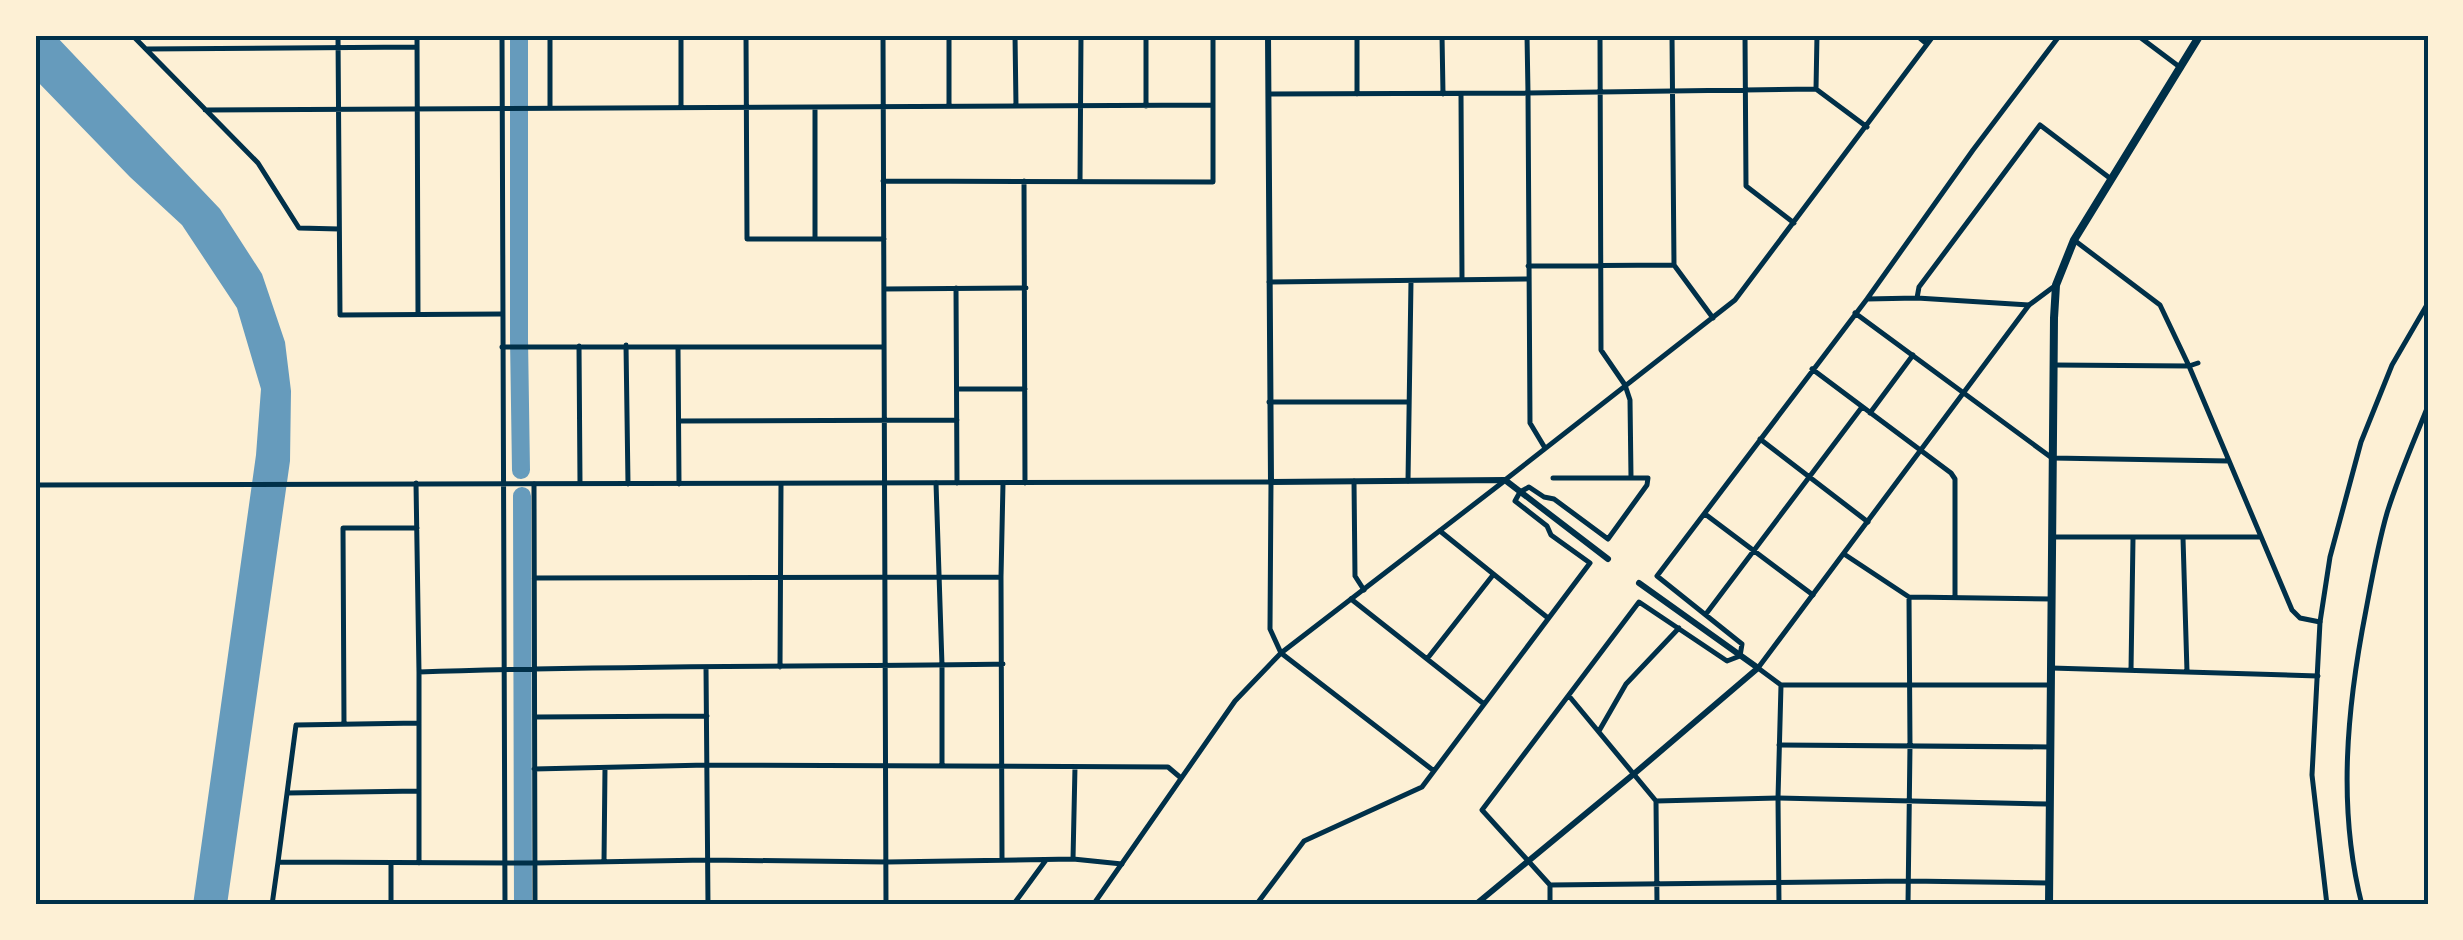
<svg xmlns="http://www.w3.org/2000/svg" width="2463" height="940" font-family="Barlow,sans-serif">
<style>
.water{fill:#669bbc}
.lines{fill:none;stroke-linecap:round;stroke-linejoin:round}
.river{stroke:#669bbc;stroke-width:18}
.minor{stroke:#003049;stroke-width:5}
.tertiary{stroke:#003049;stroke-width:5}
.secondary{stroke:#003049;stroke-width:6}
.trunk{stroke:#003049;stroke-width:8}
.neatline{fill:none;stroke:#003049;stroke-width:4}
</style>
<rect width="100%" height="100%" fill="#fdf0d5"/>
<path class="water" d="M35,35h20l165,174 42,65 23,68 6,49 -1,70 -63,444h-34l63,-450 5,-66 -24,-81 -55,-83 -52,-48 -95,-98z"/>
<g class="lines">
<path class="river" d="M519,35v304l2,131
M522,496l1,409"/>
<path class="minor" d="M132,35l126,128 41,65 40,1
M338,35l2,280 162,-1
M417,35l1,280
M550,35v72
M746,35l1,204h137
M883,35l3,870
M949,35v70
M1015,35l1,71
M1357,35v59
M1442,35l1,59
M1600,35l1,315 24,35 5,15 1,77
M1672,35l2,230 39,53
M1745,35l1,151 48,37
M1916,35l11,9
M146,49l271,-2
M1816,89l1,-54
M1269,94l259,-1 -1,-58
M1461,94l1,186
M1146,106v-71
M681,107v-72
M205,110l1007,-5
M883,181l330,1v-147
M1024,181l1,302
M1080,181l1,-146
M815,239v-132
M2074,240l86,65 29,61 103,244 8,8 20,4
M1528,266l146,-1
M1269,282l259,-3
M956,288l1,195
M884,289l142,-1
M1917,298l2,-11 121,-162 71,54
M1867,299l50,-1 112,7
M1855,313l197,145 177,3
M626,345l2,139
M579,346l1,137
M502,347h382
M678,348l1,136
M2054,365l135,1 9,-3
M1812,369l139,104 4,6v118
M958,389h67
M1269,402h140
M1870,413l43,-58
M679,421l278,-1
M1760,439l108,83
M1545,448l-15,-25 -2,-330 288,-4 51,38
M1505,480l230,-180 199,-265
M1354,481l1,95 9,14
M1408,481l3,-200
M1271,482l-1,147 11,24 153,118
M416,483l3,189
M936,483l6,182v101
M534,484l1,421
M1705,514l108,81
M1440,531l108,87
M2052,537h209
M2183,538l4,134
M1844,554l65,43 143,2
M534,578l467,-1
M1351,599l133,105
M1706,614l156,-207
M1427,659l66,-84
M706,667l2,238
M780,667l1,-182
M2051,668l267,8
M2131,670l2,-132
M1569,696l87,105 122,-3 270,6
M537,717l170,-1
M419,723l-123,2 -18,137 257,1 172,-3 180,2 186,-3 49,5
M344,724l-1,-196h74
M1599,731l27,-47 53,-56
M1779,745l272,2
M534,769l173,-4 461,2 13,11
M287,793l132,-2
M1656,801l1,104
M1002,859l-1,-282 2,-94
M1073,859l2,-92
M604,862l1,-94
M391,863v42
M419,863v-191c195,-7 389,-5 584,-8
M2049,883l-141,-2 -358,4 -68,-75 157,-208 88,59 13,-5 2,-12 -85,-68 210,-277 106,-149 87,-115
M1550,885v20
M272,905l6,-43
M1013,905l33,-45
M1256,905l48,-64 118,-54 168,-224 -39,-28 -4,-9 -32,-25 5,-9 9,-5 15,10 10,2 54,40 39,-54 1,-7h-95
M1908,905l2,-160 -1,-148
M2362,905c-25,-97 -15,-198 4,-295 6,-32 12,-66 21,-97 11,-36 27,-72 41,-107"/>
<path class="tertiary" d="M502,35l3,870
M2137,35l44,33
M35,485l1236,-3
M2051,685h-270l-23,-17 271,-363 27,-20
M1093,905l142,-204 46,-48 222,-171
M1779,905l-1,-107 3,-113
M2327,905l-15,-130 8,-153 10,-65 31,-115 31,-77 36,-62"/>
<path class="secondary" d="M1268,35l3,447 234,-2 103,79
M1475,905l160,-132 123,-105 -119,-85"/>
<path class="trunk" d="M2049,905l5,-587 2,-33 18,-45 126,-205"/>
</g>
<rect width="2463" height="940" fill="none" stroke="#fdf0d5" stroke-width="75"/>
<rect x="38" y="38" width="2388" height="864" class="neatline"/>
</svg>
